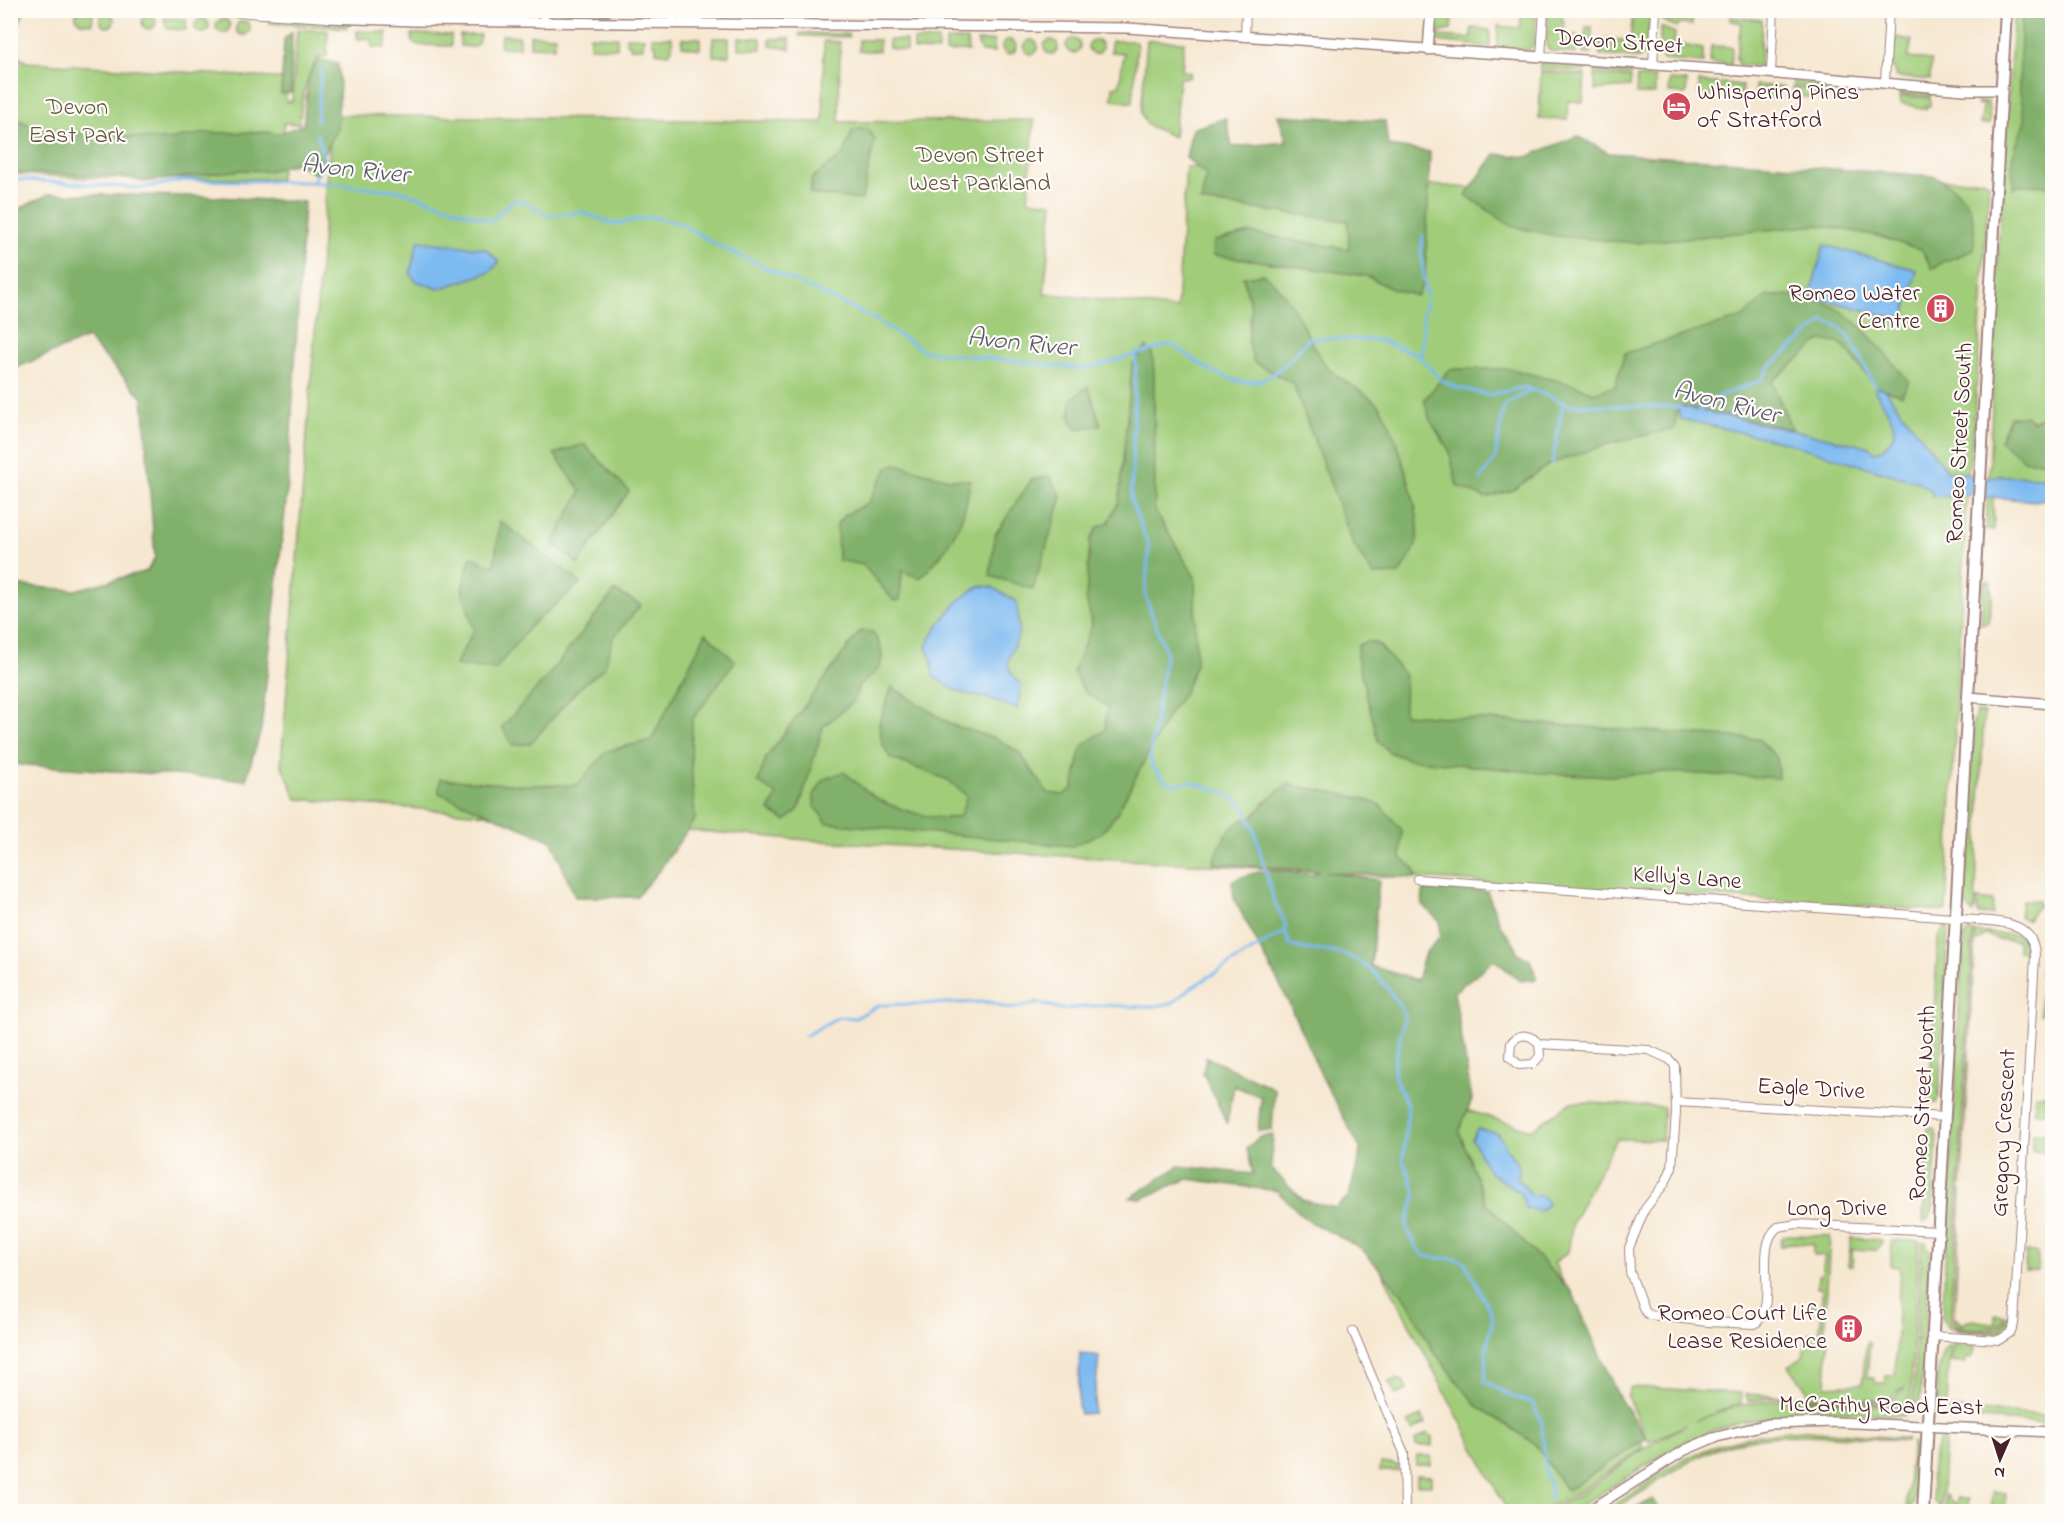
<svg xmlns="http://www.w3.org/2000/svg" width="2063" height="1522" font-family="'Indie Flower',sans-serif">
<style>
.green{fill:#a1cd7a;stroke:#767652;stroke-width:1.5}
.forest{fill:#80b06a;stroke:#65684a;stroke-width:1.5}
.water{fill:#7dbaf0;stroke:#646c8e;stroke-width:1.5}
.lines{fill:none;stroke-linecap:round;stroke-linejoin:round}
.stream{stroke:#7dbaf0;stroke-width:3}
.minor-casing{stroke:#a0837e;stroke-width:10}
.tertiary-casing{stroke:#a0837e;stroke-width:12}
.secondary-casing{stroke:#a0837e;stroke-width:14}
.minor{stroke:#fff;stroke-width:8}
.tertiary{stroke:#fff;stroke-width:9}
.secondary{stroke:#fff;stroke-width:10}
.labels{text-anchor:middle;dominant-baseline:central;stroke-width:4.5;stroke-linejoin:round;paint-order:stroke}
.street-label{font-size:24px;fill:#4a1f2b;stroke:#fdfcf7}
.poi-label{font-size:24px;fill:#4a1f2b;stroke:#fdfcf7;text-anchor:end}
.park-label{font-size:24px;fill:#645343;stroke:#fdfcf7}
.water-label{font-size:26px;font-style:italic;fill:#5c5570;stroke:#fdfcf7}
</style>
<rect width="100%" height="100%" fill="#fdfcf7"/>
<filter id="ink" filterUnits="userSpaceOnUse"><feTurbulence type="fractalNoise" baseFrequency=".0167" numOctaves="2"/><feDisplacementMap in="SourceGraphic" scale="12" xChannelSelector="R" yChannelSelector="G"/><feConvolveMatrix kernelMatrix="1 2 1 2 8 2 1 2 1" color-interpolation-filters="sRGB"/></filter>
<filter id="wash" filterUnits="userSpaceOnUse"><feTurbulence type="fractalNoise" baseFrequency=".008" numOctaves="4" result="noise"/><feDisplacementMap in="SourceGraphic" scale="24" xChannelSelector="R" yChannelSelector="G"/><feGaussianBlur stdDeviation="1.35" result="paint"/><feColorMatrix in="noise" values="0 0 0 0 0 0 0 0 0 0 0 0 0 0 0 0 0 1.4 0 .05"/><feComposite in="paint" operator="in"/></filter>
<g filter="url(#wash)">
<rect width="100%" height="100%" fill="#f6e7d0"/>
<path class="green" d="M11,10l14,1 -14,30 -1,-30z
M1435,11h18l-2,19 -10,2 -3,4 32,2 2,-10 18,2v17l-53,-6 -3,-4z
M1522,11h15l-3,34 -6,5 -31,-2 1,-22 22,2z
M1548,11h13l5,24h11l-1,19 -25,-3 -5,-5z
M1661,11h31v14l-12,-1 -3,3 -16,-7z
M2014,11h38v462l-5,4 -53,-1 -5,2 10,-243z
M76,12l17,1 -1,11 -11,-1 -5,-5z
M560,13h53v2l-49,1z
M100 20a7 7 0 1 1 14 0a7 7 0 1 1-14 0Z
M1633,14l17,1 -4,39 -8,4 -38,-3 -1,-15h31z
M142 22a7 7 0 1 1 14 0a7 7 0 1 1-14 0Z
M1731,17l31,3 -2,46 -22,-1 -2,-7 5,-35 -10,-2z
M164,18l22,1v11l-19,-1z
M269,18l78,7v3l-77,-5z
M195 26a7 7 0 1 1 14 0a7 7 0 1 1-14 0Z
M216 26a7 7 0 1 1 14 0a7 7 0 1 1-14 0Z
M236 28a7 7 0 1 1 14 0a7 7 0 1 1-14 0Z
M1586,27h6l-1,27h-8z
M1661,27l14,6 -1,11 4,4h4v-3l21,4v14l-39,-3 -5,-8z
M297,29l31,2 -1,25 -10,2c-12,21 -15,41 -18,66l-15,-1 -4,56 -195,-1 -74,-4v-122l16,10 260,17 -1,23 6,-1z
M357,31l30,1 -2,16 -13,-1 -2,-8h-13z
M800,33l49,1v3l-50,-1z
M412,34l39,1v11l-32,-1 -7,-3z
M460,35h20l-2,8 -5,4 -13,-1z
M501,35l18,1v12l-19,-1z
M530,35l25,1 -1,11 -24,-1z
M590,36l27,1v11l-27,-1z
M626,37h18l-1,11h-13v-4l-4,-1z
M652,37h20v11l-3,6 -13,-2v-7l-3,-1z
M1895,37l17,3 -4,18 23,2 -1,20 -34,-3 -4,-14z
M682,38h18v11l-18,-3z
M713,38h16v18h-16z
M739,38h22v11h-22z
M790,38v11l-20,-4v-6z
M1066 46a7 7 0 1 1 14 0a7 7 0 1 1-14 0Z
M859,40h20v11h-20z
M889,40h17v11l-17,-3z
M914,40h24v11l-24,-1z
M946,40h21l1,11 -22,1z
M1147,40l37,2 -2,29 8,1v5l-11,1 -5,59 -27,-12 -6,-12z
M1044 47a7 7 0 1 1 14 0a7 7 0 1 1-14 0Z
M1002 47a7 7 0 1 1 14 0a7 7 0 1 1-14 0Z
M1024 47a7 7 0 1 1 14 0a7 7 0 1 1-14 0Z
M1088 47a7 7 0 1 1 14 0a7 7 0 1 1-14 0Z
M824,41l16,1 -1,80 195,-2 -6,80 25,3 -9,90 133,16 9,-142 448,33 3,-44 309,24h36l7,3 -14,229 -3,5 3,1 -7,55 -22,438 -1125,-70 -524,-42 -16,-35 51,-649 491,7z
M977,41h17v11h-13z
M1111,41h24l2,5 -4,57 -21,-3 1,-13 6,-1 5,-33 -13,-1z
M1711,46l21,1 -1,18 -21,-2z
M1540,62l44,3 1,6 -45,-3z
M1595,66l36,2v6l-36,-2z
M1541,71l44,4 -2,27 -15,-1 -1,19 -28,-1z
M1595,75l36,2 -1,10 -35,3z
M1637,77l18,1v16h-19z
M1669,80l18,1 -1,13 -17,-1z
M1793,81l33,2 1,5 -34,-2z
M1699,82l18,1 -1,14 -17,-2z
M1721,83l21,2 -1,14 -22,-1z
M1755,85l28,2 -1,4 -9,1v5l7,2 -24,-2z
M1792,88l35,3 -1,7 -34,-2z
M1900,89l30,2 1,5 -31,-2z
M1838,91l16,2 -1,9 -16,-2z
M1900,96l30,2v8h-4v3l-25,-6z
M1977,102h11l2,22h-10l4,-20 -6,1z
M1987,497l6,1 1,32h-8z
M1984,581h6l2,17 -4,24 -7,2z
M1977,712l7,1 -9,196 -3,4 -7,-10 8,-182z
M1977,899l16,2 -1,14 -14,-1z
M2022,900l16,1 1,4 -13,15 -6,-3z
M1946,923l2,5 -9,168 -3,7h-7l9,-165z
M1971,928l2,4 -23,397 -8,-10 21,-381z
M1975,932l43,3 7,8 1,9 -8,-1v-10l-23,-2 -9,-5 -11,9 -21,373 7,8 11,-4 20,3 3,-1v-8l10,1c-5,21 -36,12 -52,11z
M2042,954l10,1v23l-11,-1z
M2040,996h12v19l-12,-1z
M2035,1095h10v17h-10z
M1572,1102l92,5 -2,33 -46,-1 -43,82 -5,31 -14,11 89,185 -69,47 -35,15h-32l-134,-255 77,-150 81,25z
M1928,1128h5l4,7 -4,73 -4,10 -6,4z
M2033,1133l12,1 -1,18 -12,-1z
M1787,1235l43,1 -6,102 4,2 -2,46 36,-2 5,-42 3,2 -3,33 7,1 2,5h9l1,-7h9l5,-109 -9,-1 1,-25h27l-9,164 -134,-8 -28,4 -2,-7 142,9 17,-15 -9,4 -9,9 -80,-5v-6l-18,-24 14,-10 5,-22 11,1 3,-23 -12,-2 1,-6 11,2v-17l-5,-2 1,-12 4,-1 3,-18 -12,-1v-11l-24,-1 -9,4 2,-9z
M1851,1238l31,2v5l-5,5h-25l1,16h-5z
M1922,1242h4l4,12 -10,147 -7,4z
M2026,1252h12l-1,19h-12z
M2008,1314l3,1 -3,10 -10,8 -43,-2 -2,-3c18,1 49,12 55,-14z
M1953,1344l22,1 -2,12 -6,1 -2,5 -14,-1z
M1949,1345l1,2 -3,59 -8,-1c-4,-15 -3,-49 10,-60z
M1395,1379l8,2 4,9 -11,5 -7,-13z
M1631,1387l111,6 -1,10 -46,18 46,-16 42,-6 127,8 -1,7 -6,2 -78,-6 -86,12 -25,8 -37,16 -101,63 -7,2h-27l33,-13 70,-50 41,-23 -37,17 -22,-45z
M1949,1409l103,7v8l-97,-7 -6,-1z
M1421,1416l4,8 -13,7 -4,-9z
M1806,1430l101,9 -1,2c-69,-5 -144,-16 -208,16 -31,16 -56,37 -86,54h-8c21,-11 40,-27 61,-41 43,-27 91,-38 141,-40z
M1428,1433l4,4v9h-16l-1,-6z
M1945,1434v2l-4,72 -7,-6c-4,-18 -5,-55 11,-68z
M1912,1442l5,12 -3,50 -8,6z
M1417,1456h14v9h-15z
M1381,1463l17,2v6h-18z
M1417,1475l14,1v9h-14z
M1993,1491l13,2 -1,10 -7,8h-7z
M1945,1495l11,10 1,-7 11,2 -1,11 -22,-1z"/>
<path class="forest" d="M2022,11h30v175l-35,-1 -4,3 -1,-30 13,-38 -6,-34z
M292,32l-1,61 -10,1 3,-55z
M319,59l19,5 2,20 -3,44 -22,46 -18,-11 -29,8 -27,-1 -97,12 -23,-6 -108,-4 -2,-56 16,8 32,7 109,9 38,-7 64,-1 4,3 29,-10 6,-51z
M1278,115l107,6 3,25 42,6 -5,127 -8,17 -27,-8 -23,-12 -154,-21 1,-14 36,-8 99,16 -1,-28 -147,-19 5,-27 -20,-17 6,-29 34,-11 6,29 55,-5z
M867,128l8,11 -13,61 -52,-6 2,-16 31,-23 10,-25z
M1577,136l32,17 324,23c36,17 45,36 40,75l-28,10 -13,8 -10,-19 -48,-15 -56,-10 -182,18 -80,-7 -45,-10 -45,-31 29,-41 32,3z
M49,194l151,2 104,6 -16,282 -27,245 -15,51 -235,-16v-179l64,5 72,-19 8,-13 -12,-160 -56,-60 -76,32v-157z
M1263,274c30,20 41,61 62,90 13,18 40,25 54,42 15,18 41,105 39,127 -1,17 -10,28 -19,41l-26,1 -20,-31 -60,-160 -39,-22 -6,-19 3,-35 -8,-31z
M1767,296c11,0 23,-1 33,0 51,6 77,51 109,85l-7,14 -27,-9 -33,-42 -21,-4 -49,42 20,47 -114,-23 -4,23 -63,14 -61,21 -37,26 -27,8 -29,-12 -8,-36 -19,-30 -6,-20 26,-31h61l67,17 15,7 22,-7 10,-33 118,-36z
M1146,347l6,5 2,20 1,139 40,66 1,87 -12,29 -14,19 -54,103 -15,18 -29,13 -245,-23 -12,-16 -2,-11 11,-17 20,-7c11,9 22,20 34,27 19,10 62,24 82,17l7,-20 -19,-16 -58,-22 -8,-15 -3,-20 13,-36 60,38 45,14 22,13 29,41 15,2 10,-7 9,-42 23,-16 2,-23 -22,-15 -12,-20 19,-47 -6,-27 4,-57 8,-14 10,-4 11,-22 13,-136z
M1088,386l13,39 -24,4 -7,-10 1,-19z
M2026,416l7,6 8,-5 11,1v37l-5,6h-21l-26,-20 10,-24z
M584,444l45,47 -51,73 -25,-21 28,-52 -27,-37z
M896,464l53,15 21,1c-3,40 -21,71 -50,98l-18,-7 -2,29 -6,1 -31,-36 -25,-5 -1,-36 7,-9 24,-12 20,-36z
M1049,476l13,21 -29,92 -43,-13 5,-41 36,-55z
M500,521l81,62 -50,42 -36,45 -40,-5 19,-35 -12,-41 9,-33 23,11z
M615,591l26,14 -28,33 -9,30 -27,22 -47,54 -18,1 -10,-18 44,-49z
M860,631l13,1c16,25 10,39 -14,53l-5,16 -31,26 -24,82 -13,12 -17,-10 8,-16 -19,-13 8,-24z
M706,633l29,28 -43,59 -1,42 4,57 -34,49 -25,29h-61l-23,-56 -113,-48 1,-14 80,6h57l30,-34 44,-11z
M1368,641l11,4 26,30 -1,39 355,25 18,19 1,20 -118,-6 -49,4 -70,-3 -134,-14 -18,-7 -11,-11 -21,-84 1,-12z
M1287,784l74,14 19,7 22,25 -1,28 13,10 3,10 -92,-6 54,8 -8,86 46,14 8,-27 15,-16v-15l-18,-17 1,-15 64,1 13,34 15,19 2,10 13,5 7,20 -16,2 -27,-21 -40,32 18,108 -13,31 27,72 86,89 47,106 28,40 -80,53 -33,-48 -58,-38 -44,-56 -25,-49 -46,-52 -53,-27 -31,-30 -90,-12 -46,20 -11,-1 49,-32 74,8 -6,-25 12,-12 14,-2 -2,33 32,32 32,8 14,-12 12,-46 -38,-71 -39,-86 -50,-94 -2,-18c33,-15 47,-10 81,-6l5,-4 -105,-8c9,-22 15,-41 41,-47l11,-14z
M1206,1057l69,32 -3,41 -14,1 3,-34 -27,-11 -7,37 -24,-50z
M1653,1499l8,12h-30z"/>
<path class="water" d="M418,241l68,8 13,13 -9,10 -51,17 -23,-8 -6,-8z
M1824,245l93,25 -14,50 -93,-24z
M1875,386l10,4 62,80 42,8 5,-2 53,1 5,-4v25l-18,3 -66,-6 -36,2v-6l-14,-9 -18,-5 -116,-35 -104,-23 -2,-13 192,41 4,6c35,-16 16,-38 1,-62z
M980,586l12,1 25,15c0,10 3,23 1,33 -8,27 -19,25 3,50l-4,24 -23,-9 -35,-8 -26,-15 -1,-17 -6,-13c13,-26 29,-48 54,-61z
M1477,1129l20,4 22,34 -1,12 13,15 13,3 4,8 -9,6 -14,-3 -4,-15 -32,-21 -17,-33z
M1080,1353l19,4 -6,56 -13,1 -2,-7z"/>
<g class="lines">
<path class="stream" d="M317,121l4,-52
M10,179l132,9 42,-8 128,2 90,9 89,30 22,-21 13,2 23,14 33,-4 32,12 37,-7 28,6 38,22 156,73 51,33 161,18 87,-25c28,20 71,56 105,27 12,-9 22,-22 33,-33l68,2 39,14 23,25 15,8 33,8 37,-8 45,18 110,2
M313,182l12,-22 -8,-26
M1423,235l-2,15 5,46
M1136,353l-5,147 18,47 -4,48 21,57 -16,103 2,11 12,14 10,4 16,-2 36,11 16,12 12,24 20,73 11,20v9l5,14c16,6 30,5 47,8 31,5 53,36 68,62l-11,50 1,14 13,27 -5,54 13,33 -10,34c5,8 9,19 14,25 11,11 32,2 45,10l28,55 -7,34 -1,30 29,17 18,4 10,21 3,49 6,16 -1,12
M1421,358l3,-34 -2,-5 4,-17
M1699,411l18,-14 43,-16 11,-16 53,-44c26,3 38,44 51,65
M1552,464l11,-60
M1480,480l15,-21 9,-54 27,-15
M805,1036l33,-19 18,1 23,-13 111,-3 20,7 29,-6 23,6 41,-4 42,2 26,-3 21,-17 93,-56"/>
</g>
</g>
<g filter="url(#ink)">
<g class="lines">
<defs>
<path id="minor" d="M201,10l127,8
M415,21v-11
M543,23l1,-13
M673,24l1,-14
M1245,37l1,-27
M1541,57l3,-47
M1653,65l3,-55
M1771,73l3,-63
M1885,82l4,-72
M1417,879l537,39c32,5 81,-4 81,39l-21,367 -4,9 -11,7 -68,-4
M1539,1044l1,12 -7,8 -14,1 -9,-8 1,-14c9,-11 20,-9 28,1l110,6 20,9 6,7 1,47 -4,54 -7,16 -20,26 -16,39 1,24 14,38 5,5 58,7 48,2c25,-19 -3,-77 23,-97l19,-3 141,7
M1676,1102l269,15
M1353,1331l51,122 1,59"/>
<path id="tertiary" d="M328,10v8l87,3 712,7 628,44 209,18h38
M1428,50l3,-40
M1968,697l84,7
M1587,1512l98,-62 28,-12 55,-14 66,-2 218,10"/>
<path id="secondary" d="M1923,1512l83,-1502"/>
</defs>
<use href="#minor" class="minor-casing"/>
<use href="#tertiary" class="tertiary-casing"/>
<use href="#secondary" class="secondary-casing"/>
<use href="#minor" class="minor"/>
<use href="#tertiary" class="tertiary"/>
<use href="#secondary" class="secondary"/>
</g>
</g>
<defs>
<symbol id="hotel-disc" viewBox="-11 -11 22 22"><circle r="9.5" fill="#d1495b" stroke="#fdfcf7"/><path d="M-6-4.5h1.5V1H6V5H4.5V3h-9V5H-6ZM-4 0a1.8 1.8 0 1 1 3.6 0ZM.5 0V-2.5h3Q6-2.5 6 0Z" fill="#fff"/></symbol>
<symbol id="building-disc" viewBox="-11 -11 22 22"><circle r="9.5" fill="#d1495b" stroke="#fdfcf7"/><path d="M-4-6H4V6H1V3H-1V6H-4ZM-2.5-4.3h1.7v1.8h-1.7ZM.8-4.3h1.7v1.8H.8ZM-2.5-1h1.7V.8h-1.7ZM.8-1h1.7V.8H.8Z" fill="#fff"/></symbol>
</defs>
<g fill-rule="evenodd">
<use href="#hotel-disc" x="1660" y="90" width="33" height="33"/>
<use href="#building-disc" x="1924" y="292" width="33" height="33"/>
<use href="#building-disc" x="1832" y="1312" width="33" height="33"/>
</g>
<g class="labels">
<g class="street-label">
<text transform="translate(1619 43) rotate(4)">Devon Street</text>
<text transform="translate(1961 443) rotate(-87)">Romeo Street South</text>
<text transform="translate(1687 879) rotate(4)">Kelly's Lane</text>
<text transform="translate(1811 1090) rotate(3)">Eagle Drive</text>
<text transform="translate(1924 1103) rotate(-87)">Romeo Street North</text>
<text transform="translate(2005 1133) rotate(-87)">Gregory Crescent</text>
<text x="1837" y="1209">Long Drive</text>
<text transform="translate(1881 1407) rotate(1)">McCarthy Road East</text>
</g>
<g class="poi-label">
<text x="1697" y="93" text-anchor="start">Whispering Pines<tspan x="1697" dy="28">of Stratford</tspan></text>
<text x="1920" y="294">Romeo Water<tspan x="1920" dy="28">Centre</tspan></text>
<text x="1827" y="1314">Romeo Court Life<tspan x="1827" dy="28">Lease Residence</tspan></text>
</g>
<g class="park-label">
<text x="77" y="108">Devon<tspan x="77" dy="28">East Park</tspan></text>
<text x="980" y="156">Devon Street<tspan x="980" dy="28">West Parkland</tspan></text>
</g>
<g class="water-label">
<text transform="translate(355 171) rotate(6)">Avon River</text>
<text transform="translate(1021 344) rotate(6)">Avon River</text>
<text transform="translate(1726 404) rotate(14)">Avon River</text>
</g>
</g>
<rect width="2063" height="1522" fill="none" stroke="#fdfcf7" stroke-width="36"/>
<g transform="translate(2000 1459) rotate(183)" stroke="#fdfcf7" stroke-width="4.5" paint-order="stroke">
<path d="M0-4.5L10 22L0 15L-10 22Z" fill="#4a1f2b"/>
<text y="-9" font-size="16" font-weight="bold" text-anchor="middle" fill="#4a1f2b">N</text>
</g>
</svg>
